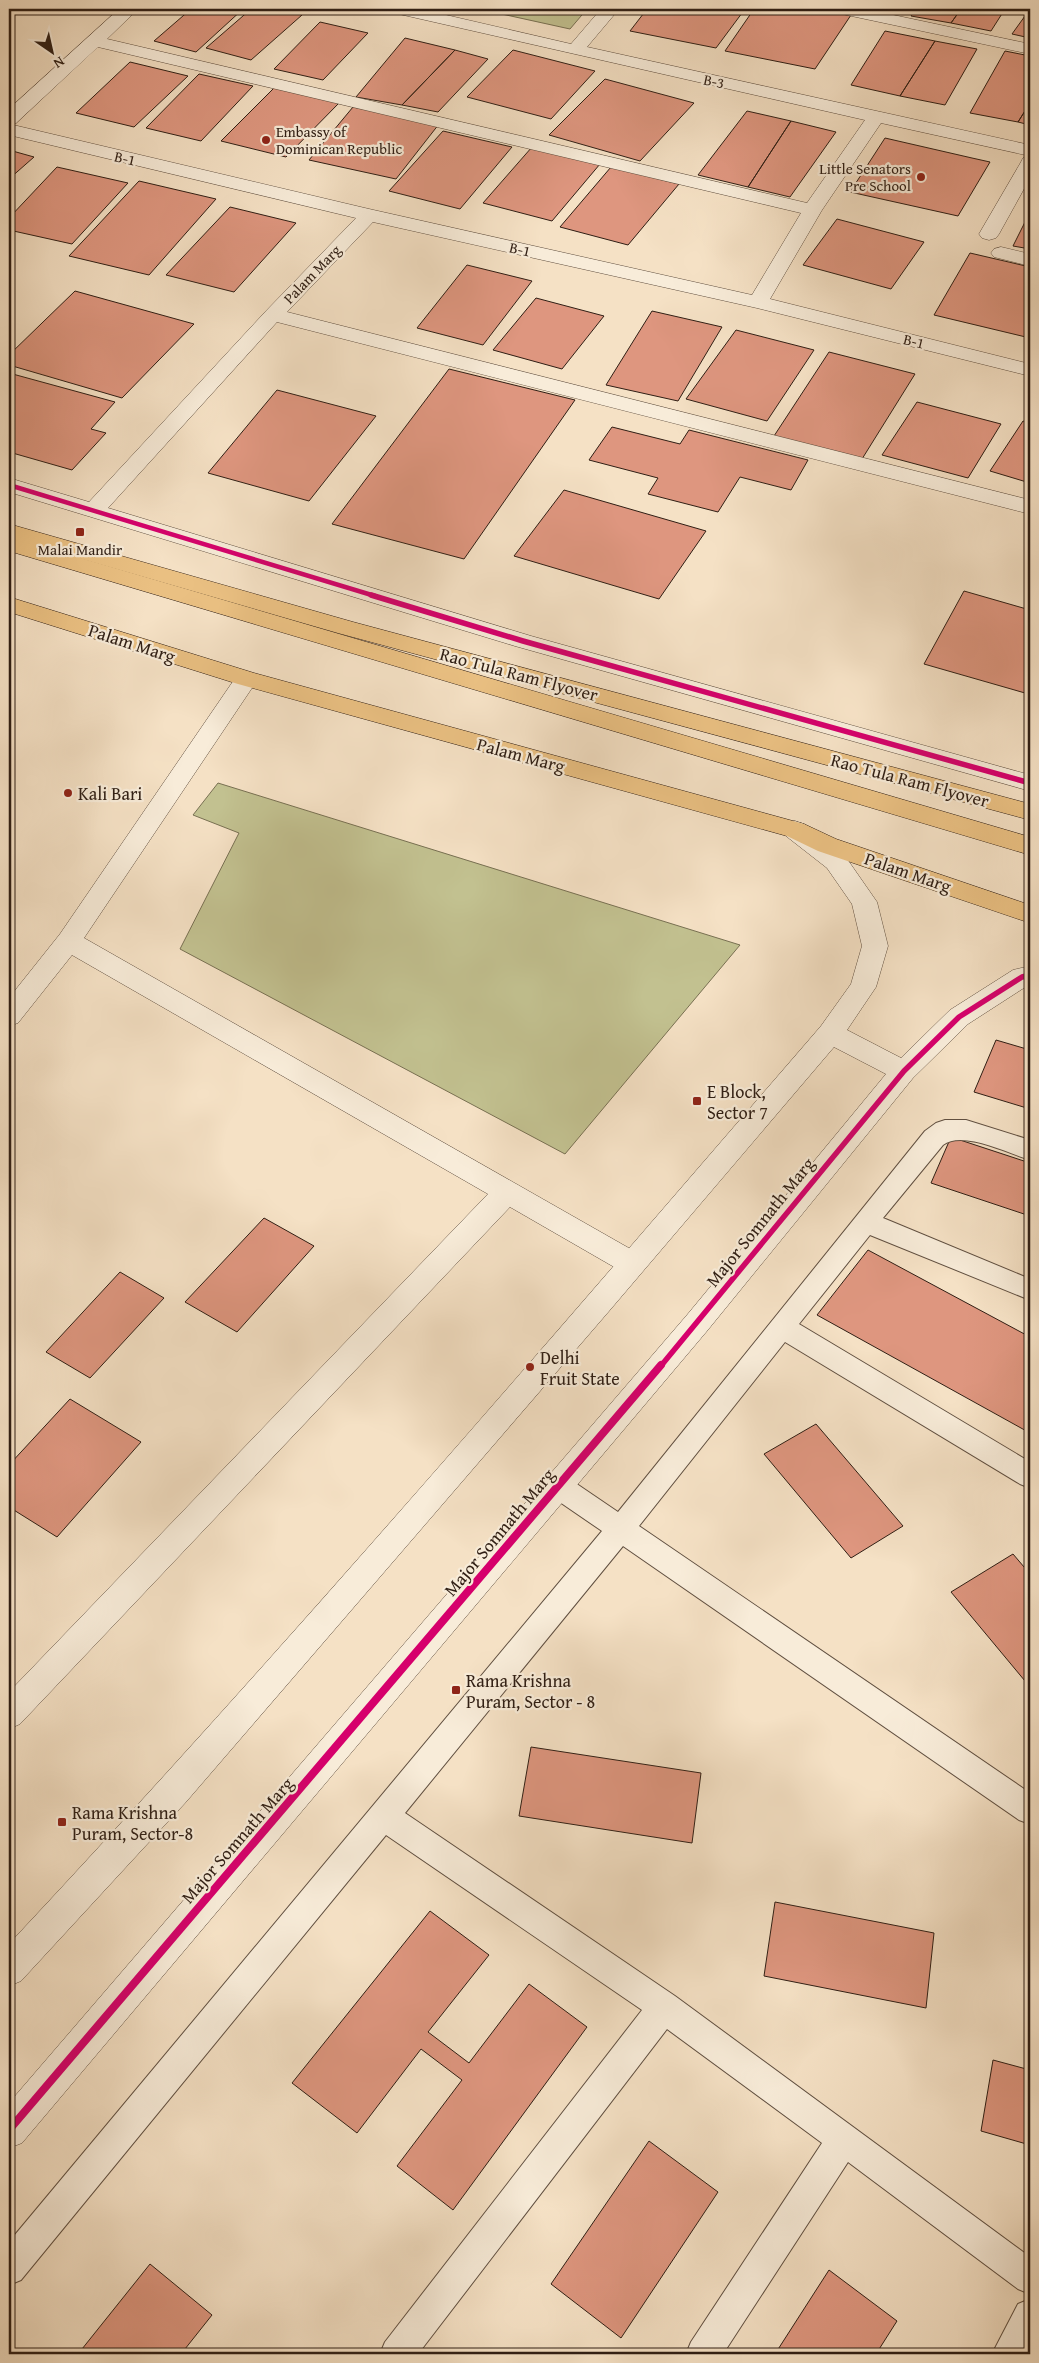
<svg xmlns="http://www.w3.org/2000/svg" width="1039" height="2363" font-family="'Gentium Book Plus',serif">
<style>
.green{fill:#c2c190;stroke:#787052}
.building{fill:#de967f;stroke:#2f1e14}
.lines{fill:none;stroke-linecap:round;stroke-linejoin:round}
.service-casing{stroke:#604f40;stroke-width:2}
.minor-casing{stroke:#604f40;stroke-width:1}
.tertiary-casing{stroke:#604f40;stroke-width:1}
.primary-casing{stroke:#2f1e14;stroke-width:1}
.trunk-casing{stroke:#2f1e14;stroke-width:1}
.service{fill:#f8ecd9;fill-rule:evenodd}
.minor{fill:#f8ecd9;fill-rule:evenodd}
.tertiary{fill:#f8ecd9;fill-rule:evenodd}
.primary{fill:#eac082;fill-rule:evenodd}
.trunk{fill:#eac082;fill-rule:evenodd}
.cycleway-far2-casing{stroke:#f8ecd9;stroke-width:7}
.cycleway-far1-casing{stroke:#f8ecd9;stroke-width:9}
.cycleway-casing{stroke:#f8ecd9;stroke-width:11}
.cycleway-far2{stroke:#d6006c;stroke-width:4.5}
.cycleway-far1{stroke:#d6006c;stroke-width:5.5}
.cycleway{stroke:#d6006c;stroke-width:8}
.poi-dot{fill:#8f2418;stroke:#f8ecd9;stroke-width:2}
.labels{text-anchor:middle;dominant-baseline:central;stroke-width:4.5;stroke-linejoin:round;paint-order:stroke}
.far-street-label{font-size:15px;fill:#2f1e14;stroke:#f8ecd9}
.far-poi-label{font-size:15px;fill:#2f1e14;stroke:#f8ecd9;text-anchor:start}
.street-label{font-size:18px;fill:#2f1e14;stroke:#f8ecd9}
.poi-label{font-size:18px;fill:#2f1e14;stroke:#f8ecd9;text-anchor:start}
</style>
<rect width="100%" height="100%" fill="#f5e1c5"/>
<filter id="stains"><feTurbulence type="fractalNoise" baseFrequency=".004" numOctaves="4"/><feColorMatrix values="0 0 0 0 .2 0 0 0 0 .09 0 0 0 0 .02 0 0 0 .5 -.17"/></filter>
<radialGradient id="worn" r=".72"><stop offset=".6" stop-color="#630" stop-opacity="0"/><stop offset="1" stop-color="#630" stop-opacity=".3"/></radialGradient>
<path class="green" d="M490,9h97l-17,20 -82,-18z
M218,783l522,162 -175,209 -385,-205 59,-116 -46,-18z"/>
<path class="building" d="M191,9h52l-47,43 -42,-11z
M251,9h28l23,6 -51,45 -45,-12z
M647,9h98l-29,39 -86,-17z
M754,9h84l15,3 -38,57 -90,-18z
M916,9h45l-10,14 -40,-7z
M961,9h44l-14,22 -40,-8z
M1030,9v29l-18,-4z
M320,22l48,11 -45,47 -49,-11z
M885,31l50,10 -35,55 -49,-11z
M405,38l50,12 -53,55 -46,-8z
M935,41l42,8 -32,56 -45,-9z
M455,50l33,9 -50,53 -36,-7z
M513,50l82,21 -44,48 -84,-22z
M1005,51l25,5v47l-12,19 -48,-9z
M130,62l58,14 -54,51 -58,-14z
M199,74l54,12 -52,55 -55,-13z
M605,79l89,24 -54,58 -91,-26z
M275,87l64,16 -53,54 -65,-16z
M1030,103v22l-12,-3z
M353,107l86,17 -43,55 -87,-19z
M747,111l44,10 -43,66 -50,-12z
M791,121l45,11 -46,65 -42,-10z
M443,131l69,16 -52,62 -71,-18z
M885,138l87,20 18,4 -32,54 -108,-24z
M532,147l68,17 -48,57 -69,-18z
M9,150l25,7 -25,22z
M57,167l71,16 -56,61 -63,-14v-12z
M611,167l68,17 -51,61 -68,-18z
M139,181l77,18 -67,76 -80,-19z
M230,207l66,16 -62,69 -68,-17z
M1030,212v37l-17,-3z
M837,219l87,23 -33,47 -88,-24z
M970,253l60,14v71l-96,-23z
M467,265l65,16 -49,64 -66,-17z
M75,291l119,33 -72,74 -113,-33v-10z
M536,298l68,18 -42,53 -69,-19z
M652,311l70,16 -44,74 -72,-16z
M736,330l78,20 -47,71 -81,-22z
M829,352l86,22 -53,85 -88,-23z
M449,369l126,31 -111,159 -132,-35z
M9,373l106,29 -24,27 15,4 -34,37 -63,-18z
M277,390l99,26 -67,85 -101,-28z
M917,402l84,22 -33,54 -86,-23z
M1023,421l7,2v60l-40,-12z
M612,427l68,17 9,-14 119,30 -17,30 -51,-13 -22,35 -70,-18 10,-16 -69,-18z
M564,490l142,41 -47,68 -145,-43z
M964,591l66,19v72l-5,11 -101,-29z
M996,1040l34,10v59l-56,-17z
M951,1137l79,26v53l-99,-33z
M264,1218l50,28 -77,86 -52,-30z
M868,1250l162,87v96l-213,-118z
M120,1272l44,26 -74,80 -44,-26z
M70,1399l71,43 -84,95 -48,-30v-42z
M816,1424l87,102 -52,32 -87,-104z
M1013,1554l17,20v113l-79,-95z
M531,1747l170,26 -9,70 -173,-27z
M775,1902l159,31 -8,75 -162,-32z
M430,1911l59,44 -61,77 41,31 60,-79 58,43 -134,183 -56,-44 65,-86 -41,-31 -64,84 -65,-50z
M993,2060l37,10v75l-49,-14z
M649,2141l69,51 -97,146 -70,-54z
M150,2264l62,51 -31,39h-103z
M829,2270l68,51 -21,33h-101z"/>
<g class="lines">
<defs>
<path id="service" d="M945,1120h21l64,20v20c-22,-7 -68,-30 -87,-15l-60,73 147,61v21l-160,-65 -71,89 231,138v26l-10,-4 -235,-142 -146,184 391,267v31l-11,-4 -396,-274 -218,267 270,183 355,261v37l-12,-5 -170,-127 -125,192h-37l5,-12 131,-199 -155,-114 -249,325h-38l5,-12 257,-332 -256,-175 -365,445 -12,5v-43l593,-711 -54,-37 -4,-8 4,-8 10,-4 10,4 50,34 307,-381 11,-8z
M1030,2299v50l-2,5h-36l26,-50z"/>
<path id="minor" d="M119,9h19l-31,30 700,164 58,-83 -466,-106 -6,-1 -3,-4h30l151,35 30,-35h18l-32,38 443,98v33l-31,56 -3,4 -7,2 -7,-2 -3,-4 42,-72 2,-4 7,-2 -149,-33 -59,87 -52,89 260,65v12l-273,-68 -384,-86 -86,90 743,188v14l-753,-192 -169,186 423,128 499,139v16l-515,-145 -506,-154v-14l80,24 177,-191 90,-93 -347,-83v-26zM98,47l703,166 -49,82 -383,-86 -360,-85 7,-1z
M833,9h32l165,35v10l-188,-40 -6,-1z
M1001,247l29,7v12l-36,-9 -3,-4 3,-4z
M246,671l8,3 4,5 -174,259 557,317 4,8 -4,8 -10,3 -10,-3 -111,-64 -490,517 -11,5v-37l479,-498 -416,-239 -54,68 -9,3v-28l51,-64 178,-260z"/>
<path id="tertiary" d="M795,821l9,3 41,32 32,46 11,44 -12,41 -29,43 54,28 49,-48 63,-40 17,-4v18l-62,40 -55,54 -206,253 -685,812 -13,5v-45l678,-788 199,-241 -52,-27 -224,263 -424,492 -165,179 -12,5v-42c279,-298 545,-609 812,-918l30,-42 11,-38 -10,-42 -25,-36 -41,-32 -3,-6 3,-6z"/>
<path id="primary" d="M9,537l1021,300v18l-1021,-304z
M9,597l245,76 550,151 32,15 194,66v18l-212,-72 -31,-15 -549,-152 -229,-72z"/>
<path id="trunk" d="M9,524l344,98 677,182v16l-692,-187 -329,-95z"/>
</defs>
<use href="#service" class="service-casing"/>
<use href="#minor" class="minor-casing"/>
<use href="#tertiary" class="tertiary-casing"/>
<use href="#primary" class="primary-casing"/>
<use href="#trunk" class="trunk-casing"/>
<use href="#service" class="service"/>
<use href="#minor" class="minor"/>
<use href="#tertiary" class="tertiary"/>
<use href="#primary" class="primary"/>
<use href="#trunk" class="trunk"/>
<defs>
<path id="cycleway-far2" d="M9,485l366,111"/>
<path id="cycleway-far1" d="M371,595l152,46 507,142
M660,1367l244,-296 55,-54 63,-40 8,-2"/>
<path id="cycleway" d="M9,2130l652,-765"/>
</defs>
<use href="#cycleway-far2" class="cycleway-far2-casing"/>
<use href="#cycleway-far1" class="cycleway-far1-casing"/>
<use href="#cycleway" class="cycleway-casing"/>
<use href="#cycleway-far2" class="cycleway-far2"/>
<use href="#cycleway-far1" class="cycleway-far1"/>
<use href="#cycleway" class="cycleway"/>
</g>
<g class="poi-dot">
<circle cx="266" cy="140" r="5"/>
<circle cx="921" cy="177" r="5"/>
<rect x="75" y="527" width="10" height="10" rx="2.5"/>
<circle cx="68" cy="793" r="5"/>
<rect x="692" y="1096" width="10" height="10" rx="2.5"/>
<circle cx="530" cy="1367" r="5"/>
<rect x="451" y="1685" width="10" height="10" rx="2.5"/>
<rect x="57" y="1817" width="10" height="10" rx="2.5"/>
</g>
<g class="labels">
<g class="far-street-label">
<text transform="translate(714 81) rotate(12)">B-3</text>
<text transform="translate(125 158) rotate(13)">B-1</text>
<text transform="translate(520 249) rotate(13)">B-1</text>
<text transform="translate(312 274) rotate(-46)">Palam Marg</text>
<text transform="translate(914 341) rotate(14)">B-1</text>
</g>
<g class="far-poi-label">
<text x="276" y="131">Embassy of<tspan x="276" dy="17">Dominican Republic</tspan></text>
<text x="911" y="168" text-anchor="end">Little Senators<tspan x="911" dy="17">Pre School</tspan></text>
<text x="80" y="549" text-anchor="middle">Malai Mandir</text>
</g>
<g class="street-label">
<text transform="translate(132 643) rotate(18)">Palam Marg</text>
<text transform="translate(519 674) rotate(15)">Rao Tula Ram Flyover</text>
<text transform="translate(521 755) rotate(15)">Palam Marg</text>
<text transform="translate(910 780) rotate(15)">Rao Tula Ram Flyover</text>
<text transform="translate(908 872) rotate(19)">Palam Marg</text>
<text transform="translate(760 1222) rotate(-51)">Major Somnath Marg</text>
<text transform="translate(499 1532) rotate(-50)">Major Somnath Marg</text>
<text transform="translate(237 1840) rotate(-49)">Major Somnath Marg</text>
</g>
<g class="poi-label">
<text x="78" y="793">Kali Bari</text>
<text x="707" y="1091">E Block,<tspan x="707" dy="21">Sector 7</tspan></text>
<text x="540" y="1357">Delhi<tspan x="540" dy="21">Fruit State</tspan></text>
<text x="466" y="1680">Rama Krishna<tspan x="466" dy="21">Puram, Sector - 8</tspan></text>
<text x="72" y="1812">Rama Krishna<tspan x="72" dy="21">Puram, Sector-8</tspan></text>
</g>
</g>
<rect width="1039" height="2363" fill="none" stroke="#f5e1c5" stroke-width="30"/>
<rect x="10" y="10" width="1019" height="2343" fill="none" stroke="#2f1e14" stroke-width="2.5"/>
<rect x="15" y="15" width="1009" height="2333" fill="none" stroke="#2f1e14"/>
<g transform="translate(52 52) rotate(146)" stroke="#f8ecd9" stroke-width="4" paint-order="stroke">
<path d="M0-4L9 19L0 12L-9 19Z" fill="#2f1e14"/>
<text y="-8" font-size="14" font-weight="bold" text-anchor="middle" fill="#2f1e14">N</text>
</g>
<rect width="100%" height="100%" filter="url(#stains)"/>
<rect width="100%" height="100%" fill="url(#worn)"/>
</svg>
